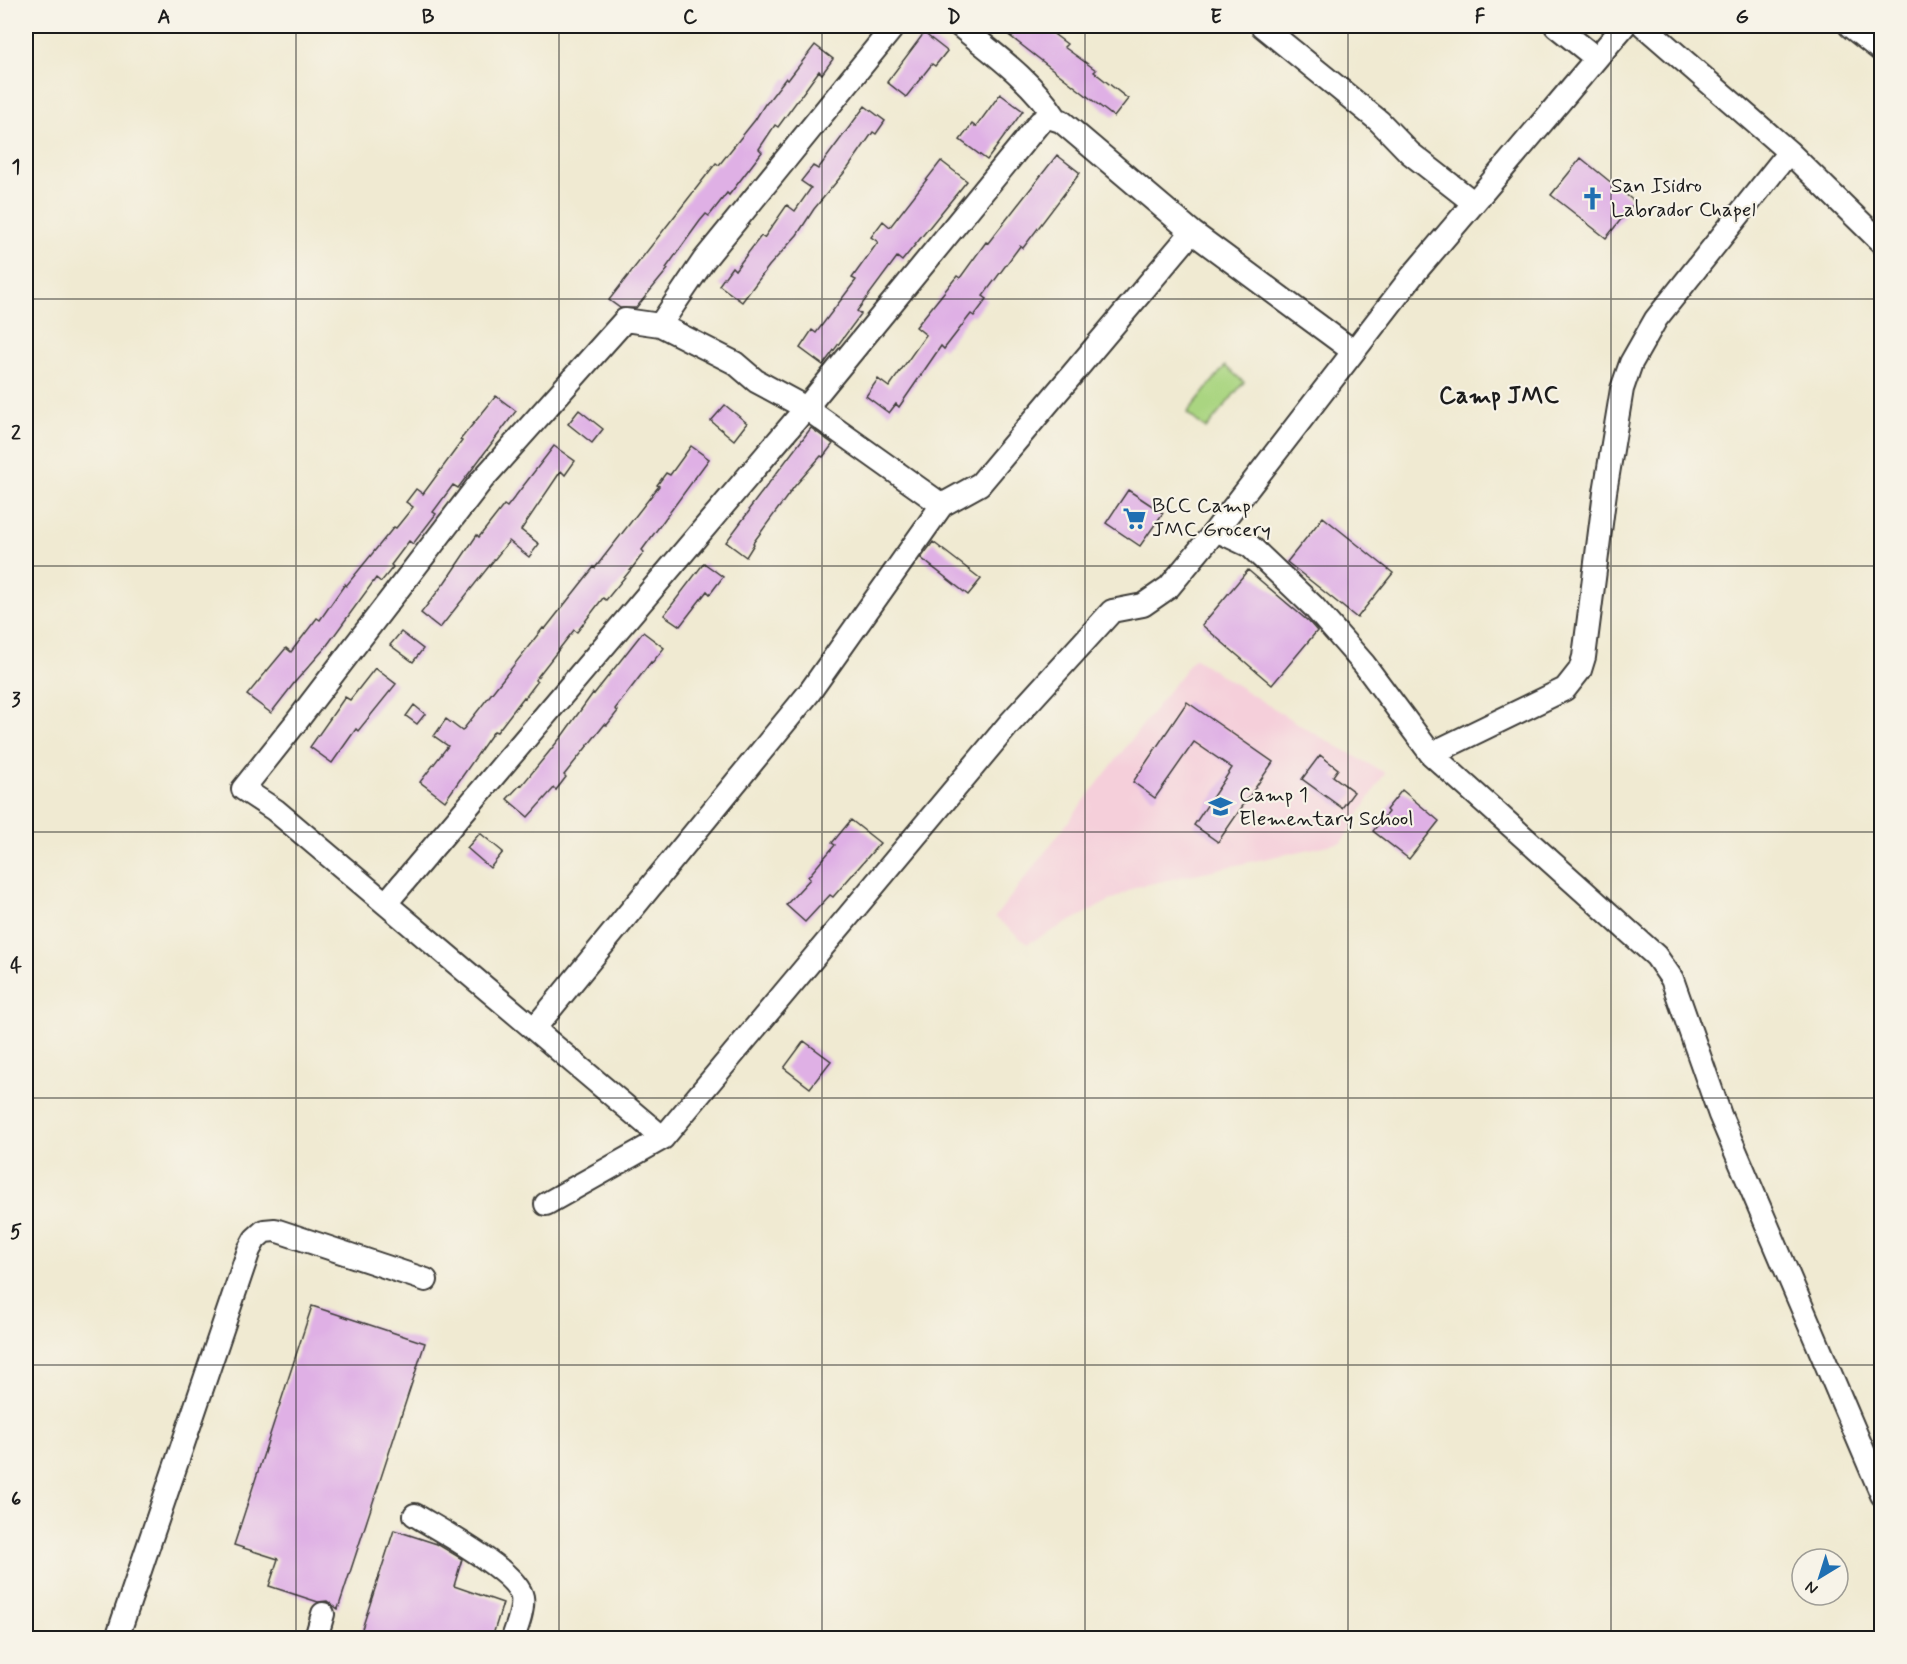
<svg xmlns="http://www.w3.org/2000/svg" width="1907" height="1664" font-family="Mynerve,sans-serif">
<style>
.built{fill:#f5cfda}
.green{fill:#aad581;stroke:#63784e;stroke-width:1.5}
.building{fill:#dfb0e5}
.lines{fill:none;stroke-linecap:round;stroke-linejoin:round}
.minor-casing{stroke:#3c3b37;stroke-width:26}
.minor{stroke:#fff;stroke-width:22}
.grid{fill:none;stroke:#1c1c1c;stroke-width:1.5;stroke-opacity:0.55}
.labels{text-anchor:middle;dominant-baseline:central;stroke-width:4.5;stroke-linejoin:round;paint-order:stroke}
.poi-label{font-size:21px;fill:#1c1c1c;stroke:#f7f3e8;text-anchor:start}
.quarter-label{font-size:24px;font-weight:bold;fill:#1c1c1c;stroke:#f7f3e8}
.neatline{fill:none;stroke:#1c1c1c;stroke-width:2}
.grid-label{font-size:20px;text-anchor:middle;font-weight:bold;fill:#1c1c1c}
</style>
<rect width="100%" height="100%" fill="#f7f3e8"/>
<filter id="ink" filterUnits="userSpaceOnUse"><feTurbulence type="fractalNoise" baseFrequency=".0167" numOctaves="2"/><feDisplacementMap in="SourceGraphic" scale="12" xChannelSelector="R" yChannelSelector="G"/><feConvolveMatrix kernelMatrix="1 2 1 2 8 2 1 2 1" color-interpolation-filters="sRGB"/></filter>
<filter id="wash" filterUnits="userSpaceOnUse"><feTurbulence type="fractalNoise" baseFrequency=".008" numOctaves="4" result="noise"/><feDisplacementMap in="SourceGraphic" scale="24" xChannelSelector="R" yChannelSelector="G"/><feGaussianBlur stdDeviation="1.35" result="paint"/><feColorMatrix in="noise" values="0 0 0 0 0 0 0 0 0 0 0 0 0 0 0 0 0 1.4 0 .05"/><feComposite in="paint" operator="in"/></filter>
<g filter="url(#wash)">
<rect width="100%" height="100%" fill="#f0ead2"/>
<path class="built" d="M1194,658l109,69 82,46 -43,69 -206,45 -109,57 -32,-27z"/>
<path class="green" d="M1225,366l19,16 -38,47 -19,-16z"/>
<g id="blocks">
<path class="building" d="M997,26h46l24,18 -3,3 32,23 -2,2 34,27 -14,18z
M924,33l23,18 -12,15 -3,-2 -26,33 -19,-15z
M815,45l18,14 -11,15 -3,-3 -41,56 -3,-2 -16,24 3,3 -33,43 -2,-2 -18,23 -3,-2 -6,7 -34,47 2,1 -32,39h-16l-11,-8 107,-137 3,2 36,-45 10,-16h1l20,-26 2,2z
M1000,94l23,17 -36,49 -27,-20 12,-16 4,3z
M865,106l20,15 -9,13 -3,-2 -25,36 -34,41 -17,26 -28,31 -27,36 -23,-17 13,-18 3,3 26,-34 3,2 23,-33 8,6 16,-23 -10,-7 12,-15 5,3z
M1057,155l23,18 -57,75 -3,-2 -37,50 4,3 -13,17 -3,-2 -27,35 -3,-3 -42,61 -3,-3 -7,9 -23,-17 12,-17 11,8 37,-52 -10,-8 41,-51 3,2 26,-36 2,1z
M1581,158l54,44 -29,36 -55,-43z
M941,161l26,20 -65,80 -5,-4 -40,54 4,3 -38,51 -23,-17 12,-18 4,3 40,-53 -4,-2 26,-36 -7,-5 12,-16 7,6z
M496,396l20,15 -58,77 -5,-3 -20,27 3,2 -23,30 -4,-3 -18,24 2,2 -12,15 -5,-4 -51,70 -30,34 -24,31 -24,-18 39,-47 5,4 26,-34 3,2 25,-36 1,2 48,-59 2,1 17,-21 -7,-5 10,-13 7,5 39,-53 -2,-1z
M725,405l22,18 -13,17 -23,-19z
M579,410l24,19 -11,14 -24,-19z
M811,428l22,16 -10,13 -2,-1 -27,31 -41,56 1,1 -8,13 -20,-15 24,-32 -1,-1z
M554,446l21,15 -10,14 -4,-4 -40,59 18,14 -10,13 -20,-16 -69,87 -19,-15 24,-31 32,-47 2,2 25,-32 3,2z
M691,446l18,13 -67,91 2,2 -11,15 -27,33 -3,-2 -26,34 -3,-2 -39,50 2,2 -12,16 -1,-1 -27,35 -3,-1 -49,70 -25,-19 28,-36 -14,-10 12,-17 16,12 81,-103 2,1 49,-62 1,1 64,-82 -2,-1 9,-12 4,2z
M1128,490l35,23 -23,33 -34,-23z
M1323,517l70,56 -36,45 -70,-56z
M933,542l48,37 -13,16 -47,-37z
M704,563l19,14 -13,17 -3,-3 -27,35 -16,-11z
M1248,570l61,52 8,9 -45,54 -70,-60z
M401,632l22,17 -10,13 -23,-17z
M643,632l21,16 -12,15 -1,-1 -36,47 3,2 -11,14 -2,-1 -41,51 2,2 -10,13 -2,-2 -26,29 -21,-18 14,-15 1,1 40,-49 31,-43 1,1z
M375,668l21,16 -38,47 -2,-2 -24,34 -22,-16 35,-50 5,3z
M1187,702l86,60 -55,80 -24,-17 38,-57 -38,-26 -39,56 -22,-16z
M414,705l11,9 -8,10 -11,-8z
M1320,755l18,14 -5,7 21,16 -12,16 -40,-29z
M1402,790l37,31 -30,38 -36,-28 15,-19 -2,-2z
M851,820l29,23 -47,54 -3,-2 -25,27 -19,-17 24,-26 -2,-2 27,-32 -3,-2z
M480,833l23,19 -13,16 -23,-20z
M804,1041l27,20 -21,27 -26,-20z
M312,1306l113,37 -87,266 -11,-8 -9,1 -49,-16 9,-27 -44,-14z
M394,1530l43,14 25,15 -8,27 49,17 -11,35h-133z"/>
</g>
</g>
<g filter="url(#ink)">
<use href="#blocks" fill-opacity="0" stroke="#3c3b37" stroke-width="1.5"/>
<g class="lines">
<defs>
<path id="minor" d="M960,26c34,28 71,54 95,91
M1262,26l117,95 31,32 64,50
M1556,26l40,32
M1644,26l145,126 93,91
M1850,26l32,25
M1192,232l161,119
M660,325l44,-65 190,-234
M1216,530l34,16 63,60 51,58 67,90 134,-65 15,-19 4,-13 21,-165 17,-103 9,-26 25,-44 133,-167
M1431,754l225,202 16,23 48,136 162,380
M386,903l420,-495 234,-286 8,-5 13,4 131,111 -212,252 -38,21 -133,188 -275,336
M663,1138l-388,-328 -32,-21 51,-64 188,-245 143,-160 35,5 75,38 21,18 50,27 136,97
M546,1204l117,-66 346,-414 103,-113 31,-6 26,-18 47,-57 196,-254 212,-250
M415,1515c24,15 102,56 107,82 2,12 -5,30 -9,41
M117,1638l132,-388 6,-11 9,-8 11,-1 151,50
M316,1638l7,-24"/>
</defs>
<use href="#minor" class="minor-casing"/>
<use href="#minor" class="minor"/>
</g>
</g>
<path class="grid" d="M296,26v1612M559,26v1612M822,26v1612M1085,26v1612M1348,26v1612M1611,26v1612M26,299h1856M26,566h1856M26,832h1856M26,1098h1856M26,1365h1856"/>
<defs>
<symbol id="church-bare" viewBox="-9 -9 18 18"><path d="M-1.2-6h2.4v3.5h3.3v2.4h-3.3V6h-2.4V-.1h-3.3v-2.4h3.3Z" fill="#1f6fb2" stroke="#f7f3e8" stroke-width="2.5" paint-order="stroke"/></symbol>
<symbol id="supermarket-bare" viewBox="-9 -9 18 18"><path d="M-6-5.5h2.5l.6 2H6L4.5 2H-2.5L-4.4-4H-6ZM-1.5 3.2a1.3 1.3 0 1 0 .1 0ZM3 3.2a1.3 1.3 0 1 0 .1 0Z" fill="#1f6fb2" stroke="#f7f3e8" stroke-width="2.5" paint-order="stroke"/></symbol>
<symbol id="school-bare" viewBox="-9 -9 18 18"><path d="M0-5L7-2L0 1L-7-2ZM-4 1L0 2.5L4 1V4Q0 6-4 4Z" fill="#1f6fb2" stroke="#f7f3e8" stroke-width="2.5" paint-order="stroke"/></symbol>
</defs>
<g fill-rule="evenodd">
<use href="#church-bare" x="1576" y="182" width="33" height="33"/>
<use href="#supermarket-bare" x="1118" y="502" width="33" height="33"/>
<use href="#school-bare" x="1204" y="790" width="33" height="33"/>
</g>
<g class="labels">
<g class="poi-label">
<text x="1611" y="186">San Isidro<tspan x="1611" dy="24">Labrador Chapel</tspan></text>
<text x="1152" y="506">BCC Camp<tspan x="1152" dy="24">JMC Grocery</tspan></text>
<text x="1239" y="795">Camp 1<tspan x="1239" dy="24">Elementary School</tspan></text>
</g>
<g class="quarter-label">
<text x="1499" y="396">Camp JMC</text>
</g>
</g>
<rect width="1907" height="1664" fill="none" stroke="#f7f3e8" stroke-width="66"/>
<g transform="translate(1820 1577) rotate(218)"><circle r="28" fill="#f7f3e8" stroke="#9f9d96" stroke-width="1.5"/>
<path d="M0-4.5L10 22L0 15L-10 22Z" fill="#1f6fb2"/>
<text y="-9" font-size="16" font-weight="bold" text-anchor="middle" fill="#1c1c1c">N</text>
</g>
<rect x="33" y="33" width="1841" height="1598" class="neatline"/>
<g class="grid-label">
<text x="164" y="23">A</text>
<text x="428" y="23">B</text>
<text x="690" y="23">C</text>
<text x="954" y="23">D</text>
<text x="1216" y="23">E</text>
<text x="1480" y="23">F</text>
<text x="1742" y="23">G</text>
<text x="16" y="173">1</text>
<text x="16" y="439">2</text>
<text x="16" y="706">3</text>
<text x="16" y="972">4</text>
<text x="16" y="1238">5</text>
<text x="16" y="1505">6</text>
</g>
</svg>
